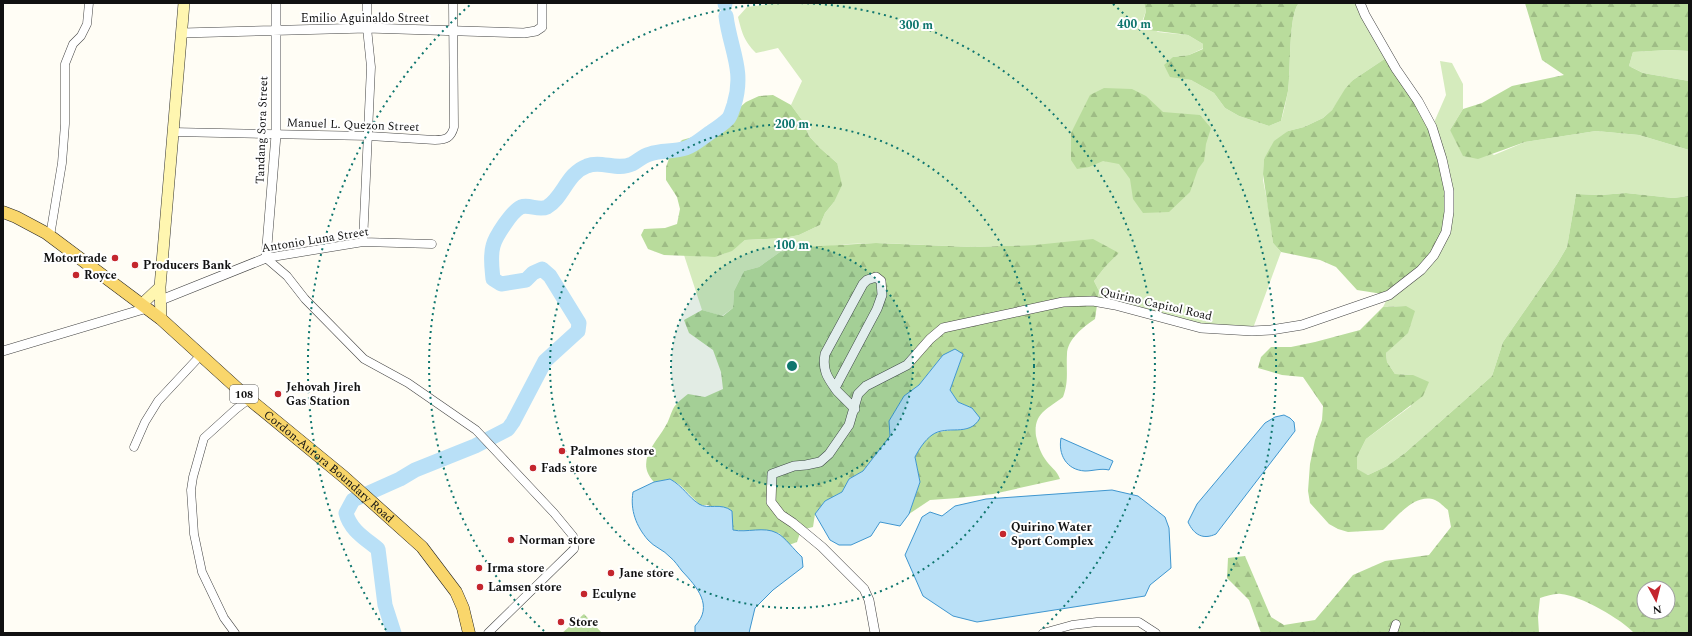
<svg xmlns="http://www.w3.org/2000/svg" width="1692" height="636" font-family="Spectral,serif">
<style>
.grass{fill:#d5ebbd}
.forest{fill:url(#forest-firs);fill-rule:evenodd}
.water{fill:#b9e0f7;stroke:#3f96cf}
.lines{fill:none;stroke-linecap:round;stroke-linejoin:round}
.river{stroke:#b9e0f7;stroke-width:15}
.minor-casing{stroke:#444;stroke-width:9}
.tertiary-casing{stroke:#444;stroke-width:10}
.secondary-casing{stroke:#333;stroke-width:12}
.primary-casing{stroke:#222;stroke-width:13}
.minor{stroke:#fff;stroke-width:8}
.tertiary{stroke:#fff;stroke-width:9}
.secondary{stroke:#fff6b0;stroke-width:11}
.primary{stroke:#f9d66b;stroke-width:12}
.ring{fill:none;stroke:#0f766e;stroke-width:2;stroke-dasharray:2 4}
.poi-dot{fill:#c4262e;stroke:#fff;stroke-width:1.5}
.labels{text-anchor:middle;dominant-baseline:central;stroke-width:4;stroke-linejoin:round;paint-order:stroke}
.shield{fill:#fff;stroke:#585858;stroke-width:1}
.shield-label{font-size:11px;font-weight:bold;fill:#111}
.street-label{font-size:12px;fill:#111;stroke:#fff}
.poi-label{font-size:12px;font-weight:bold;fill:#111;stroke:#fff;text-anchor:start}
.centre{fill:#0f766e;stroke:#fff;stroke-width:2}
.ring-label{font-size:12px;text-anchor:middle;font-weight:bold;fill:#0f766e;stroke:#fff;stroke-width:4;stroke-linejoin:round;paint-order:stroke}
</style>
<defs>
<pattern id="forest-firs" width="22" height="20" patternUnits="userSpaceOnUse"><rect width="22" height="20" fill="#b9dc9c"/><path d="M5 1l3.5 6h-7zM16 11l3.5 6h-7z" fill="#9ebc85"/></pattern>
</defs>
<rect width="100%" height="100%" fill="#fffdf5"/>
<path class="grass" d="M777,3h367l2,8 -4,11 16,10 30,3 15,9 1,4 -15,7 -16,2 -3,19 21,4 23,13 11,15 14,8 30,10 12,-5c3,-10 5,-20 7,-30 3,-18 0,-77 11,-88h61l29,53 -36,24 -21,30 -9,8 -19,9 -16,4 -24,28 -1,21 5,26 5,37 8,9 -29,79 -51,-3 -103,-26 1,-11 -5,-10 11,-14 14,-14 -84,-8 -63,2 -93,-4 -31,1 -68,8 -21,15 -15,4 -10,20 -1,17 -11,8 -20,-6 -18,-55c30,2 37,5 61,-15l39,-2 15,-3 21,-10 5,-12 9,-11 3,-39 -17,-15 -11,-12 -7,-16 -11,-15 11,-24 -24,-33 -22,5c-12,-12 -14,-20 -18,-36l9,-10z
M1669,50l20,1v30l-46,-8 -14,-7 4,-14z
M1440,61l12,2 11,21v25l-13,21 44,25 31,-13 71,-11 43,4 50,15v46l-16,2 -47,-5 -26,2 -24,-1 -9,53 -10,17 -54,78 -11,34 -87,77 -18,13 -19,9 -11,-5v-13l9,-18 45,-33 2,-31 -18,-1 -8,-12 -1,-9 8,-9 12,-38 -23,1 6,-12 43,-168 14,-32z"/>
<path class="forest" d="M1144,3h155c-11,11 -8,70 -11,88 -2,10 -5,20 -7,30l-12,5 -30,-10 -14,-8 -11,-15 -23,-13 -21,-3 -6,-12 9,-8 16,-2 14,-6v-5l-15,-9 -47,-6 5,-18z
M1525,3h164v48l-20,-1 -36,2 -4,14 14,7 46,8v69l-50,-15 -43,-4 -71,11 -47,17 -15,-3 -13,-26 13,-21 19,-6 30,-17 52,-11 -22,-15z
M1389,56l43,71 17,85 -15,43 -45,40 -32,-5 -21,-23 -16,-7 -39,-8 -8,-9 -10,-69 1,-15 10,-18 14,-10 16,-4 19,-9 9,-8 13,-21 8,-9z
M1104,88l28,1 14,7 17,16 37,3 11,13 -5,16 -2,17 -6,8 -8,23 -21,20 -26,1 -10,-14 -3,-20 -11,-15 -16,-3 -14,6 -12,2 -6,-9v-27l19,-38z
M773,95l18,10 11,15 7,16 11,12 17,15 5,22 -8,17 -9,11 -5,12 -21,10 -15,3 -39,2 -13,11 -17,6 -51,-2 -16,-6 -7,-14 3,-6 21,-1 12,-4 3,-15 -3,-12 -11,-17v-13l5,-14 11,-13 29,-8 35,-30 13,-6z
M1626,193l47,5 16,-2v437h-55c-11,-13 -55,-38 -73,-39 -6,-1 -14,2 -21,4l-2,19 1,16h-278l-12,-33 -22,-22 1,-20 17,-2 26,61 13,8 31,-5 38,-45 32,-14 44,-6 22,-28 -3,-17c-4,-3 -8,-8 -13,-10 -20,-8 -39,18 -52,30l-35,2 -10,-3 -9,-5 -19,-21 -2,-12 2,-27 5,-24 7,-20 1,-14 -20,-29 -21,-2 -24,-7 3,-11 10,-10h20l24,-5 45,-12 23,-23 23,-1 9,5 -7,22 -22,20 1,9 8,12 18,1 16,7 -6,14 -57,43 -9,18v12l11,6 19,-9 18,-13 87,-77 11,-34 54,-78 10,-17 9,-53 24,1zM1644,588h24v24h-24z
M1093,239l26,14 -14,14 -11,14 5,10 -4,28c-11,7 -28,21 -28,35 -1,17 2,27 -4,43 -15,12 -30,16 -27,39 2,8 4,16 9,23 5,8 12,11 15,20l-67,15 -35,4 -28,2 -21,14 11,-32 -5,-25c4,-8 10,-18 18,-23 7,-4 26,-4 35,-5l4,-21 -14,-6 -8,-12 13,-36 -20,1 -24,30 -15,11 -15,25 1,15 -27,35 -14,8 -7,13 -17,9 -10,13 -2,13 -12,3 -4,12 -8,3 -10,-12 -19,-2 -27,-1 -1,-12 -24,-13h-8l-20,-20 -10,-6 -16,3c-19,-20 1,-38 11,-55 4,-6 5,-12 8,-18 3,-6 10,-11 15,-15l17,3 18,-8 -2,-17 -8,-22 -24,-17 -5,-13 18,-10 21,6 10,-8 1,-17 10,-20 15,-4 21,-15 22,-5 74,-4 96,4 63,-2z
M584,614l18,19h-40z"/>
<path class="water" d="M955,349l8,5 -13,36 8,12 14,6 8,10c-11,20 -33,6 -48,17 -7,5 -13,14 -17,22l5,25 -11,32 -9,12 -20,-4 -9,14 -20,9h-12l-9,-5 -15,-26 10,-13 17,-9 7,-13 14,-8 27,-35 -1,-15 15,-25 15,-11 24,-30z
M1284,415l6,3 4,4 1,9 -79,103c-13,6 -22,1 -28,-12l9,-18 68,-81 10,-6z
M1061,438l52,23 -4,9c-8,-2 -16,1 -24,1 -19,-1 -27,-17 -24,-33z
M670,479c14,8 17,17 29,25 9,6 22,-2 33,7l1,19c14,3 31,-4 44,3 8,4 17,17 25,24l1,10 -30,23 -18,18 -6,25h-54v-7c19,-20 2,-39 -13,-55 -4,-5 -7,-10 -12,-14 -6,-7 -16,-10 -22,-17 -12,-14 -18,-30 -15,-48l21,-10z
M1112,490l26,6 27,21 4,11 2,40 -21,17 -5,11 -168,26 -24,-6 -30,-20 -18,-41 17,-38 8,-5 12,4 13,-10 31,-7z"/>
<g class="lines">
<path class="river" d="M725,3v1
M394,633l-9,-28 -7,-56c-12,-10 -28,-19 -32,-36l7,-13 47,-21 15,-9 60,-24 33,-17 5,-7 32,-61 33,-30 1,-8 -29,-47 -8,-7 -9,4 -7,7 -25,4 -8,-5c-1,-11 -3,-22 0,-33 2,-9 19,-35 28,-39 8,-3 18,4 26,0 16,-9 20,-34 40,-41 14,-6 30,5 45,-2 6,-3 10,-8 18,-10 11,-4 24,-2 36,-6 9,-3 17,-11 25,-16 6,-4 12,-8 17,-13 3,-3 4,-9 6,-14 11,-35 -4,-56 -8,-89"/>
<defs>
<path id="minor" d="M173,132l196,4 66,4c11,0 16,-2 19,-13l-1,-124
M50,236l12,-73 3,-39v-60l8,-20 8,-8 6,-12 2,-21
M363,242l8,-175 -4,-39v-25
M266,258l21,18 18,23 59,60 44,24 68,47 78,83 19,23 2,7 -1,6 -86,84
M266,258l97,-16 69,2
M134,447l11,-25 13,-21 42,-45
M235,633l-11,-15 -22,-46 -8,-38 -3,-44 2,-13 11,-39 32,-29 13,-10
M1043,633l29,-8 25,-3h42l17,11
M1393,633l3,-9"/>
<path id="tertiary" d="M182,33l185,-5 157,5 12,-2 6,-4v-24
M161,300l105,-42 10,-123v-132
M3,351l144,-43
M835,388l42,-79 5,-14 -1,-14 -5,-4 -9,3 -4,4 -38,70c-3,17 3,24 12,37l18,18
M875,633l-6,-33 -5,-11 -42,-42 -29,-24 -12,-8 -10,-13 1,-28 22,-8 12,-1 14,-3 9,-8 20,-29 9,-31 8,-8 41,-21 23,-26 13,-11 120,-26 30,-1 22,4 86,23 51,3 19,-1 31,-5 87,-30 32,-25 13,-15 12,-23 3,-20v-21l-7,-32 -10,-32 -14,-26 -22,-32 -31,-54 -5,-12"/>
<path id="secondary" d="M142,304l18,-17
M161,319l-1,-32 24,-284"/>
<g id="primary">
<path id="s1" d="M3,212l13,5 30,16 115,86 88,80 95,78 78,70 34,45 7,16 6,25"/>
</g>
</defs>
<use href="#minor" class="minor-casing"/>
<use href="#tertiary" class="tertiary-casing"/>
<use href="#secondary" class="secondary-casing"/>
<use href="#primary" class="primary-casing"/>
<use href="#minor" class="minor"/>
<use href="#tertiary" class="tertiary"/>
<use href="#secondary" class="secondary"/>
<use href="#primary" class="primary"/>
</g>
<circle cx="792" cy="366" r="121" fill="#0f766e" fill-opacity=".12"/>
<g class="ring">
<circle cx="792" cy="366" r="121"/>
<circle cx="792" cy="366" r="242"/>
<path d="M544 631A363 363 0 0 1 789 3M795 3A363 363 0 0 1 1040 631"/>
<path d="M386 630A484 484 0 0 1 471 4M1113 4A484 484 0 0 1 1198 630"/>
</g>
<g class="poi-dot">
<circle cx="115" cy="258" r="4"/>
<circle cx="135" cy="265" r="4"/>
<circle cx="76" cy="275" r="4"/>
<circle cx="278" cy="394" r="4"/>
<circle cx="562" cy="451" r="4"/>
<circle cx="533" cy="468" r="4"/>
<circle cx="1003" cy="534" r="4"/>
<circle cx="511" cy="540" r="4"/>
<circle cx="479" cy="568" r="4"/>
<circle cx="611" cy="573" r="4"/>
<circle cx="480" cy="587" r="4"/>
<circle cx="584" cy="594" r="4"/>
<circle cx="561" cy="622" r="4"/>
</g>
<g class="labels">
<rect class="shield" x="230" y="385" width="28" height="18" rx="3"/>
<g class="shield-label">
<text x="244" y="394">108</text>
</g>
<g class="street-label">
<text x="365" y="18">Emilio Aguinaldo Street</text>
<text transform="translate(353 125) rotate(2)">Manuel L. Quezon Street</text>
<text transform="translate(262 130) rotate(-88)">Tandang Sora Street</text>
<text transform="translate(315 240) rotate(-9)">Antonio Luna Street</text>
<text transform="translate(1156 304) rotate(13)">Quirino Capitol Road</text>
<text stroke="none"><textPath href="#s1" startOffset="415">Cordon-Aurora Boundary Road</textPath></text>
</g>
<g class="poi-label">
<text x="107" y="258" text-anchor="end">Motortrade</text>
<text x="143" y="265">Producers Bank</text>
<text x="84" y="275">Royce</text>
<text x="286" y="387">Jehovah Jireh<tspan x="286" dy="14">Gas Station</tspan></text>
<text x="570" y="451">Palmones store</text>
<text x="541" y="468">Fads store</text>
<text x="1011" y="527">Quirino Water<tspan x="1011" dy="14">Sport Complex</tspan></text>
<text x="519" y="540">Norman store</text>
<text x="487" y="568">Irma store</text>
<text x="619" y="573">Jane store</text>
<text x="488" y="587">Lamsen store</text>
<text x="592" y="594">Eculyne</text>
<text x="569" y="622">Store</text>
</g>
</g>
<circle cx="792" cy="366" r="6" class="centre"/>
<g class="ring-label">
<text x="1134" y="28">400 m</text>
<text x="916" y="29">300 m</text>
<text x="792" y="128">200 m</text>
<text x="792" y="249">100 m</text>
</g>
<rect width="1692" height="636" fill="none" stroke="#111111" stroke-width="8"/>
<g transform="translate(1656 600) rotate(173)"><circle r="19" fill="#ffffff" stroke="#a0a0a0"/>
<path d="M0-3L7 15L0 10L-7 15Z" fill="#c4262e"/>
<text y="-6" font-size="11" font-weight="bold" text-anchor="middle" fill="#111111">N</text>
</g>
</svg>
